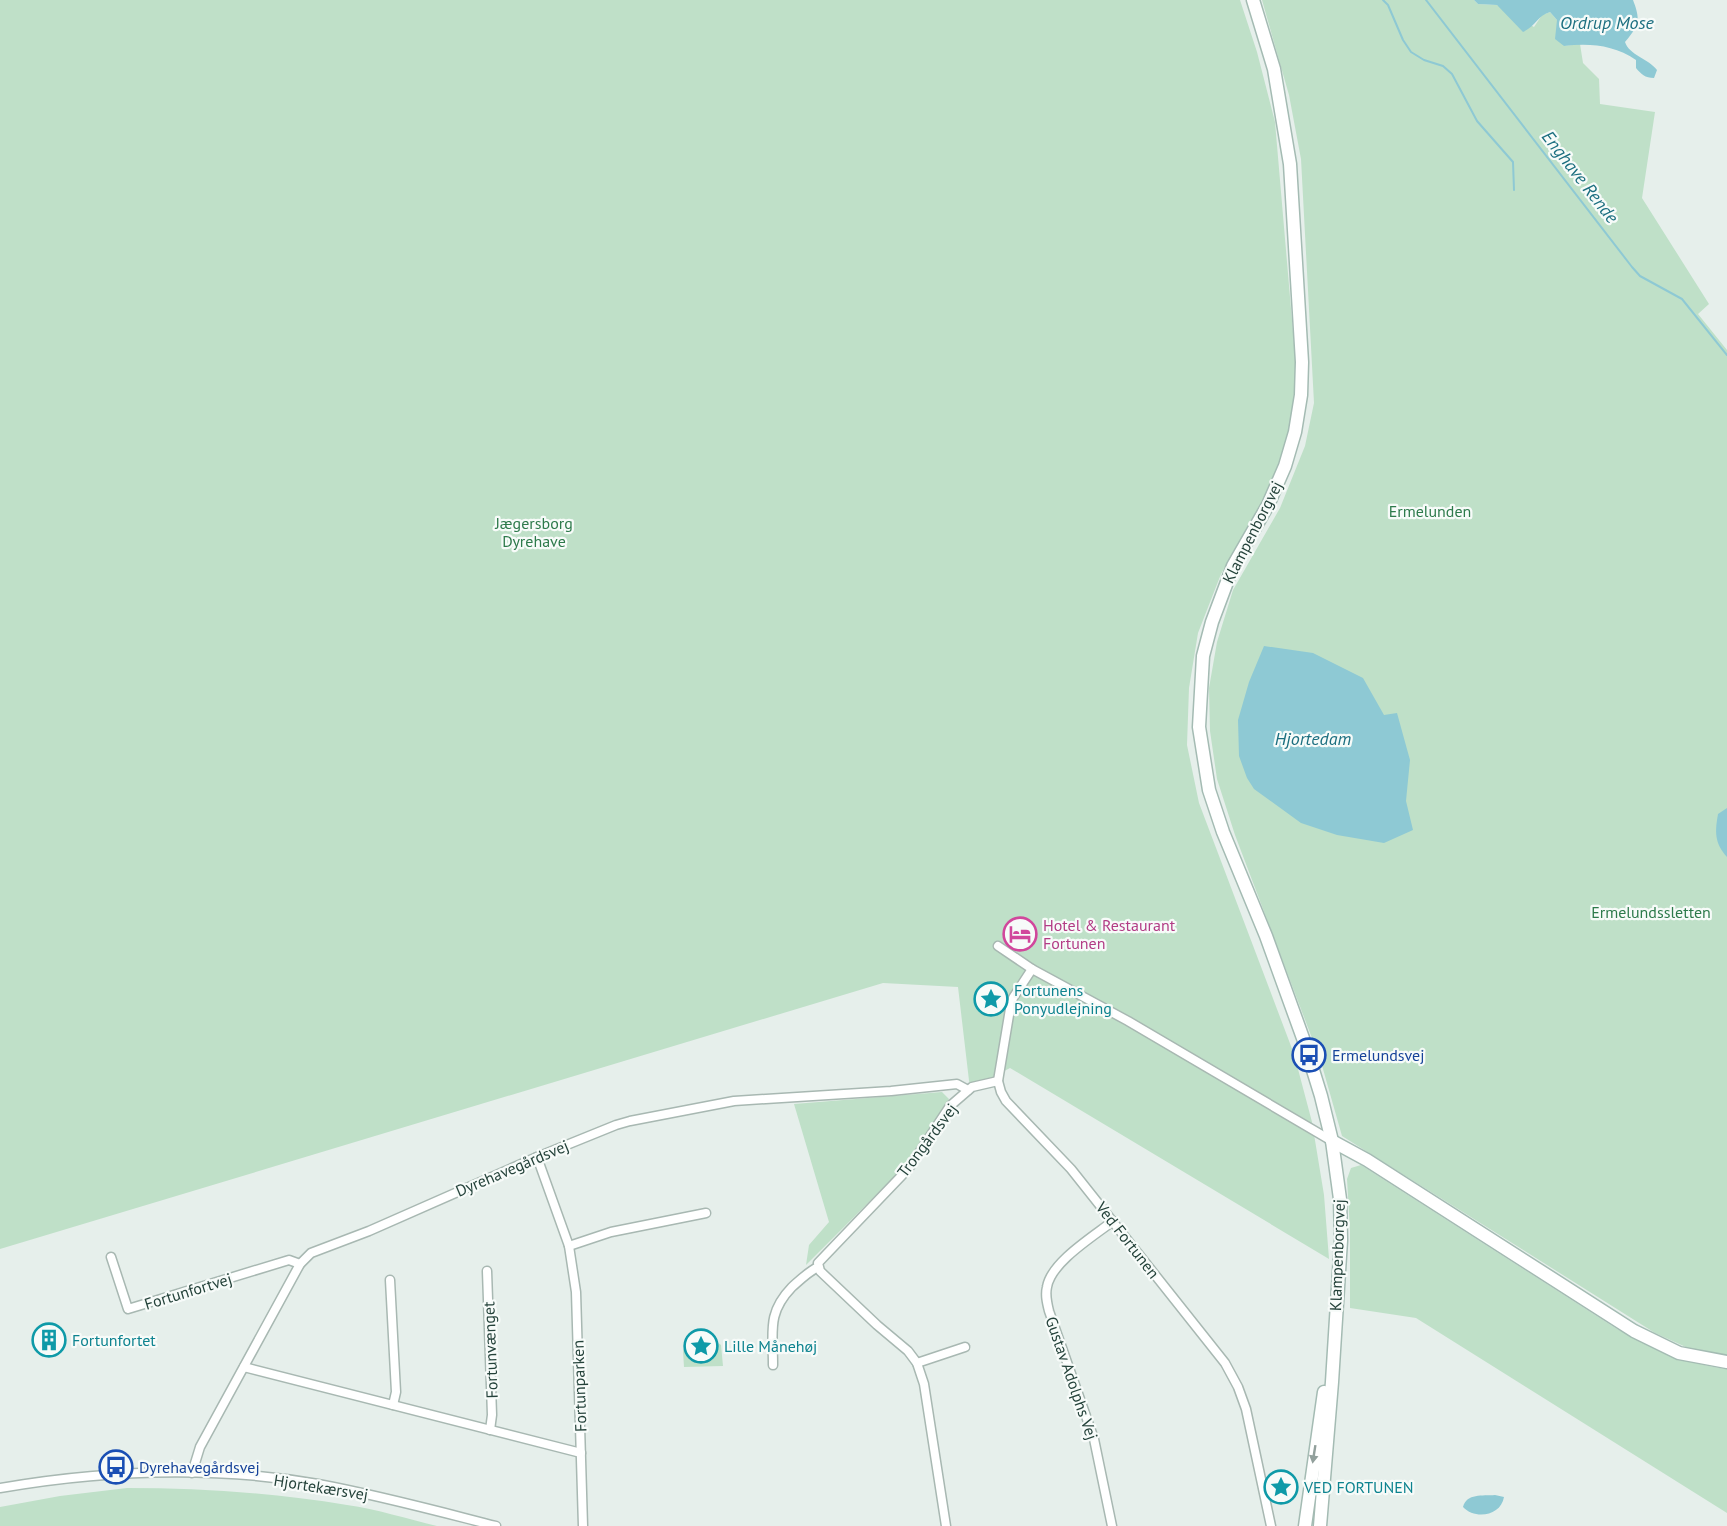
<svg xmlns="http://www.w3.org/2000/svg" width="1727" height="1526" viewBox="0 0 1727 1526" font-family="'PT Sans',sans-serif">
	<style>
		.green { fill: #bfe0c8 }
		.water { fill: #8ec9d4 }
		.lines { fill: none; stroke-linecap: round; stroke-linejoin: round }
		.stream { stroke: #8ec9d4; stroke-width: 2 }
		.street-casing { stroke: #a8b8b2; stroke-width: 11 }
		.secondary-casing { stroke: #a4bbb3; stroke-width: 15 }
		.street { stroke: #fff; stroke-width: 8 }
		.secondary { stroke: #fff; stroke-width: 12 }
		.oneway { fill: #92a09c }
		.labels { text-anchor: middle; stroke-width: 4.5; stroke-linejoin: round; paint-order: stroke }
		.park-label { font-size: 16px; fill: #2d7a4b; stroke: #f7fbf9 }
		.street-label { font-size: 16px; fill: #24423a; stroke: #f7fbf9 }
		.hotel-label { font-size: 16px; fill: #b23c85; stroke: #f7fbf9; text-anchor: start }
		.culture-label { font-size: 16px; fill: #0d838f; stroke: #f7fbf9; text-anchor: start }
		.transit-label { font-size: 16px; fill: #164399; stroke: #f7fbf9; text-anchor: start }
		.water-label { font-size: 18px; font-style: italic; fill: #1c6f80; stroke: #f7fbf9 }
	</style>
	<rect width="100%" height="100%" fill="#e6efeb"/>
	<!-- green -->
	<g class="green">
		<polygon points="0,0 1240,0 1257,52 1275,122 1296,367 1291,431 1270,487 1221,574 1198,633 1189,688 1187,745 1199,803 1294,1054 1312,1122 1324,1195 1329,1259 1010,1068 970,1089 958,987 883,983 0,1249"/>
		<polygon points="1262,0 1474,0 1478,4 1497,5 1534,27 1542,15 1550,12 1557,20 1564,46 1580,44 1583,63 1599,79 1600,104 1655,112 1642,198 1709,304 1698,314 1727,350 1727,1355 1688,1348 1655,1333 1342,1136 1321,1062 1235,835 1217,779 1210,731 1209,688 1217,642 1233,590 1280,508 1305,446 1314,403 1301,159 1289,95"/>
		<polygon points="942,1092 949,1099 915,1156 806,1265 809,1245 829,1222 794,1104"/>
		<path d="M1361 1165 1617 1329C1652 1347 1688 1365 1727 1369V1513L1416 1318 1350 1308V1231L1347 1179 1351 1168Z"/>
		<polygon points="707,1335 721,1345 723,1366 684,1367 683,1351 690,1339"/>
		<path d="M127 1488C201 1488 274 1493 347 1505 377 1509 407 1519 437 1526H0V1507L60 1496Z"/>
	</g>
	<!-- water -->
	<g class="water">
		<path d="M1474 0H1633C1641 21 1639 25 1625 42 1629 55 1649 59 1657 70L1654 78C1645 78 1641 74 1636 68V60C1614 45 1590 43 1564 46L1555 39 1557 20 1550 12C1537 16 1536 26 1523 32L1497 5 1478 4Z"/>
		<polygon points="1264,646 1313,653 1363,678 1384,715 1397,713 1410,760 1406,801 1413,830 1384,843 1337,835 1301,823 1254,789 1247,778 1239,756 1238,720 1249,682"/>
		<path d="M1727 808V857C1714 843 1715 831 1718 814Z"/>
		<path d="M1495 1495 1504 1497C1501 1516 1475 1520 1463 1507 1467 1493 1482 1496 1495 1495Z"/>
	</g>
	<g class="lines">
		<!-- stream -->
		<g class="stream">
			<polyline points="1383,0 1388,5 1403,40 1411,52 1424,60 1443,66 1452,74 1477,121 1513,162 1514,190"/>
			<polyline points="1426,0 1632,267 1640,276 1682,299 1727,355"/>
		</g>
		<!-- street casing -->
		<g class="street-casing">
			<g id="street">
				<polyline points="998,946 1032,969 1128,1021 1332,1141"/>
				<polyline points="1032,969 1013,998 1010,1009 998,1081 1001,1092 1006,1101 1071,1169 1225,1363 1238,1387 1246,1409 1271,1526"/>
				<polyline points="537,1157 569,1246 576,1292 583,1526"/>
				<polyline points="569,1246 611,1232 706,1213"/>
				<polyline points="111,1257 128,1309 289,1260 300,1264"/>
				<polyline points="487,1271 492,1415 490,1430"/>
				<polyline points="390,1280 396,1392 393,1405"/>
				<polyline points="917,1363 965,1347"/>
				<path d="M773 1365C773 1331 767 1313 792 1287 801 1279 808 1272 818 1267"/>
				<polyline points="244,1367 581,1453"/>
				<polyline points="192,1473 200,1447 300,1264 311,1253 369,1231 537,1157 616,1125 630,1121 734,1101 891,1091 957,1084 968,1090"/>
				<path d="M0 1488C104 1470 214 1466 318 1484 378 1495 437 1511 496 1526"/>
				<polyline points="946,1526 924,1384 917,1363 908,1351 877,1325 820,1271 818,1263 909,1168 950,1106 972,1087 998,1081"/>
				<path d="M1112 1526 1094 1439 1049 1311C1047 1303 1045 1295 1047 1287 1051 1262 1094 1236 1113 1221"/>
			</g>
		</g>
		<!-- secondary casing -->
		<g class="secondary-casing">
			<g id="secondary">
				<polyline points="1253,0 1274,69 1290,164 1302,362 1301,395 1295,432 1285,466 1268,505 1233,566 1212,622 1203,656 1199,727 1209,790 1223,832 1266,936 1304,1041 1321,1096 1332,1141 1340,1199 1341,1240 1332,1382 1320,1526"/>
				<polyline points="1332,1141 1367,1160 1634,1331 1679,1353 1727,1362"/>
				<polyline points="1305,1526 1324,1392"/>
			</g>
		</g>
		<!-- street -->
		<use href="#street" class="street"/>
		<!-- secondary -->
		<use href="#secondary" class="secondary"/>
	</g>
	<!-- one-way arrows -->
	<defs><path id="oneway-solid" d="M-6-.8H1V-3.2L6.5 0L1 3.2V.8H-6Z" transform="scale(1.5)"/></defs>
	<use class="oneway" href="#oneway-solid" transform="translate(1314 1454) rotate(99)"/>
	<!-- icons -->
	<defs>
		<g id="hotel-ring" transform="scale(1.725)"><circle r="9.5" fill="#f7fbf9" stroke="#d1479c" stroke-width="1.5"/><path d="M-6-4.5h1.5V1H6V5H4.5V3h-9V5H-6ZM-4 0a1.8 1.8 0 1 1 3.6 0ZM.5 0V-2.5h3Q6-2.5 6 0Z" fill="#d1479c"/></g>
		<g id="sight-ring" transform="scale(1.725)"><circle r="9.5" fill="#f7fbf9" stroke="#0f9aa8" stroke-width="1.5"/><path d="M0-6L1.8-2.2L6-1.7L2.9 1.2L3.7 5.4L0 3.3L-3.7 5.4L-2.9 1.2L-6-1.7L-1.8-2.2Z" fill="#0f9aa8"/></g>
		<g id="bus-ring" transform="scale(1.725)"><circle r="9.5" fill="#f7fbf9" stroke="#1a4fb4" stroke-width="1.5"/><path d="M-5-6H5V4H4V6H2V4H-2V6H-4V4H-5ZM-3.5-4V0h7V-4ZM-3.5 1.2v1.5H-2V1.2ZM2 1.2v1.5H3.5V1.2Z" fill="#1a4fb4"/></g>
		<g id="building-ring" transform="scale(1.725)"><circle r="9.5" fill="#f7fbf9" stroke="#0f9aa8" stroke-width="1.5"/><path d="M-4-6H4V6H1V3H-1V6H-4ZM-2.5-4.3h1.7v1.8h-1.7ZM.8-4.3h1.7v1.8H.8ZM-2.5-1h1.7V.8h-1.7ZM.8-1h1.7V.8H.8Z" fill="#0f9aa8"/></g>
	</defs>
	<g fill-rule="evenodd">
		<use href="#hotel-ring" x="1020" y="934"/>
		<use href="#sight-ring" x="991" y="999"/>
		<use href="#bus-ring" x="1309" y="1055"/>
		<use href="#building-ring" x="49" y="1340"/>
		<use href="#sight-ring" x="701" y="1346"/>
		<use href="#bus-ring" x="116" y="1467"/>
		<use href="#sight-ring" x="1281" y="1487"/>
	</g>
	<g class="labels">
		<!-- park labels -->
		<g class="park-label">
			<text x="1430" y="517">Ermelunden</text>
			<text x="534" y="529">Jægersborg<tspan x="534" dy="18">Dyrehave</tspan></text>
			<text x="1651" y="918">Ermelundssletten</text>
		</g>
		<!-- street labels -->
		<g class="street-label">
			<text transform="translate(1252 532) rotate(-63)" y="6">Klampenborgvej</text>
			<text transform="translate(927 1140) rotate(-53)" y="6">Trongårdsvej</text>
			<text transform="translate(512 1168) rotate(-23)" y="6">Dyrehavegårdsvej</text>
			<text transform="translate(1128 1240) rotate(52)" y="6">Ved Fortunen</text>
			<text transform="translate(1337 1255) rotate(-88)" y="6">Klampenborgvej</text>
			<text transform="translate(188 1291) rotate(-17)" y="6">Fortunfortvej</text>
			<text transform="translate(490 1350) rotate(-92)" y="6">Fortunvænget</text>
			<text transform="translate(1072 1378) rotate(71)" y="6">Gustav Adolphs Vej</text>
			<text transform="translate(579 1386) rotate(-92)" y="6">Fortunparken</text>
			<text transform="translate(321 1487) rotate(9)" y="6">Hjortekærsvej</text>
		</g>
		<!-- hotel labels -->
		<g class="hotel-label">
			<text x="1043" y="931">Hotel &amp; Restaurant<tspan x="1043" dy="18">Fortunen</tspan></text>
		</g>
		<!-- culture labels -->
		<g class="culture-label">
			<text x="1014" y="996">Fortunens<tspan x="1014" dy="18">Ponyudlejning</tspan></text>
			<text x="72" y="1346">Fortunfortet</text>
			<text x="724" y="1352">Lille Månehøj</text>
			<text x="1304" y="1493">VED FORTUNEN</text>
		</g>
		<!-- transit labels -->
		<g class="transit-label">
			<text x="1332" y="1061">Ermelundsvej</text>
			<text x="139" y="1473">Dyrehavegårdsvej</text>
		</g>
		<!-- water labels -->
		<g class="water-label">
			<text x="1607" y="29">Ordrup Mose</text>
			<text transform="translate(1580 177) rotate(52)" y="6">Enghave Rende</text>
			<text x="1313" y="745">Hjortedam</text>
		</g>
	</g>
</svg>
